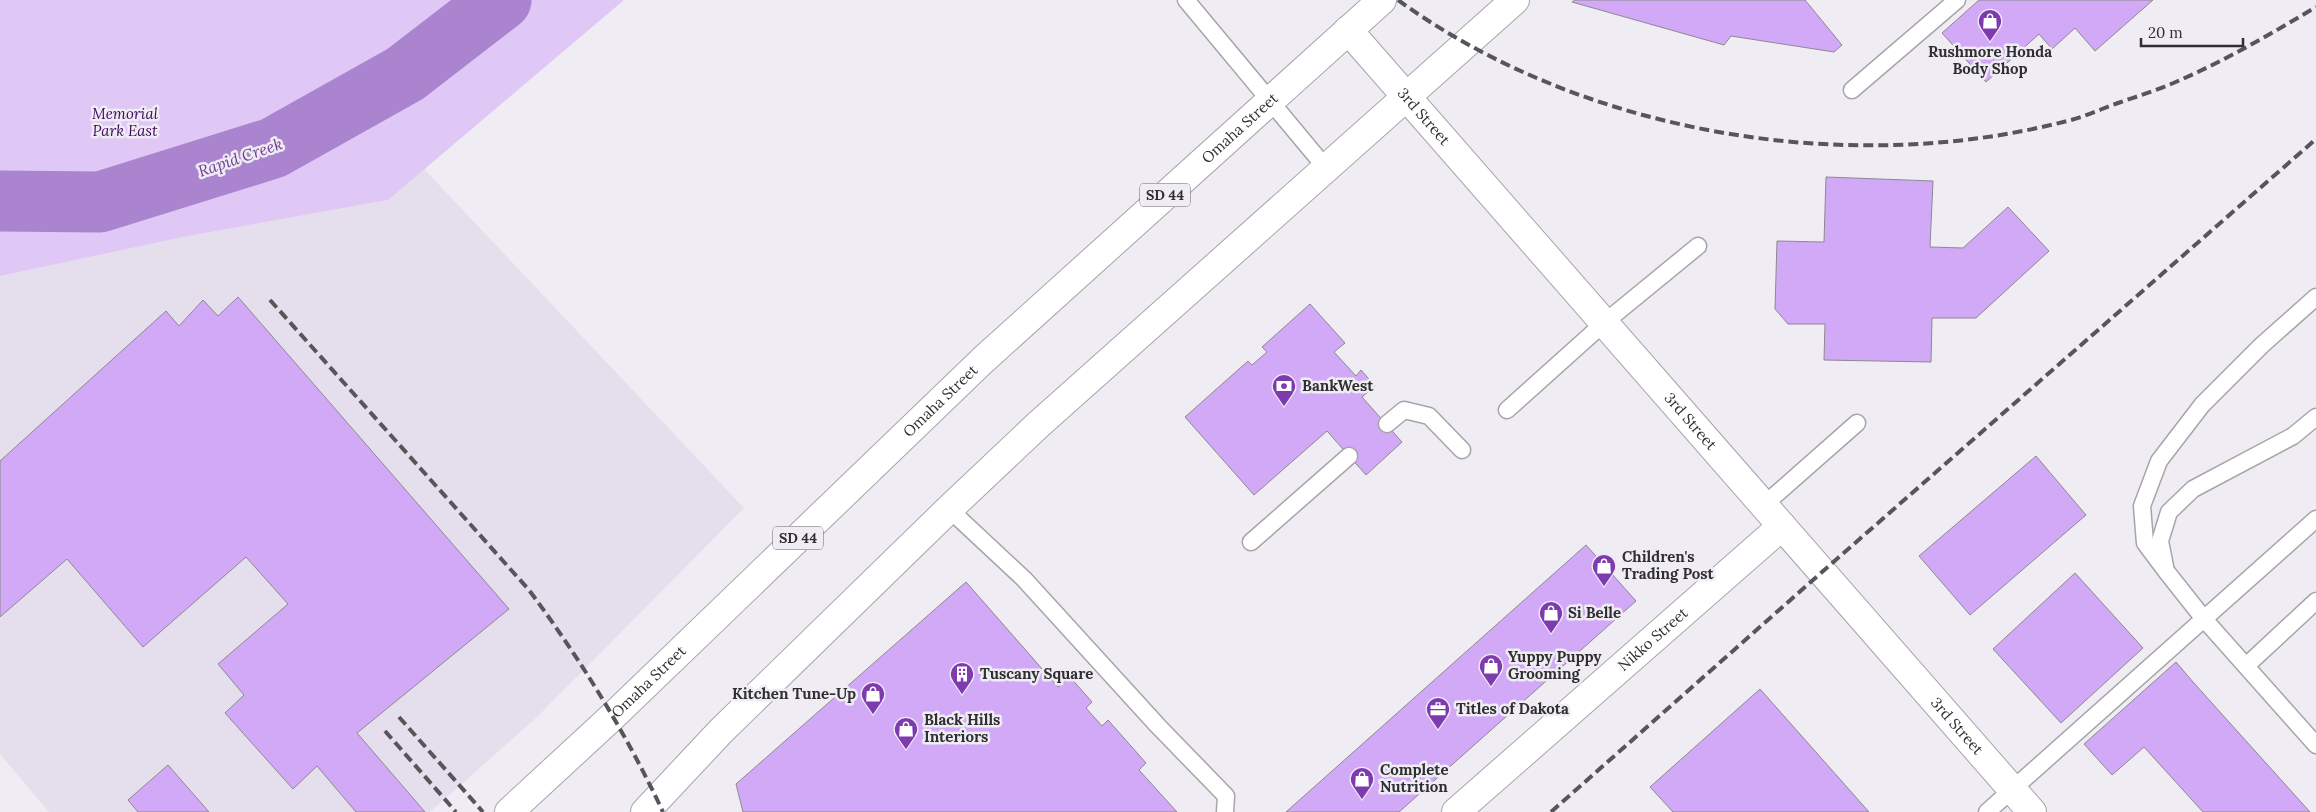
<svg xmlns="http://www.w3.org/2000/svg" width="2316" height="812" viewBox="0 0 2316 812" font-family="Lora,serif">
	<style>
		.built { fill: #e5deec }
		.green { fill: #dfc7f6 }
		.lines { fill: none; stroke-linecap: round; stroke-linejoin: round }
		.river { stroke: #ab84cf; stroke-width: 61 }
		.building { fill: #d1a9f7; stroke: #8c898f }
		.service-casing { stroke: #a7a4aa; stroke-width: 19 }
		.minor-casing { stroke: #a7a4aa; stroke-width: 30 }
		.tertiary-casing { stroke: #a7a4aa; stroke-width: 30 }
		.primary-casing { stroke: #a7a4aa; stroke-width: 30 }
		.service { stroke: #fff; stroke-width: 16 }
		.minor { stroke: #fff; stroke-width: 28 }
		.tertiary { stroke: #fff; stroke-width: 28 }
		.primary { stroke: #fff; stroke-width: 28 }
		.rail { stroke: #565559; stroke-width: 4; stroke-dasharray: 10 5; stroke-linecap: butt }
		.labels { text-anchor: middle; stroke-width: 5; stroke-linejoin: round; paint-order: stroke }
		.shield { fill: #efecf3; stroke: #69676b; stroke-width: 1 }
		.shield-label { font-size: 14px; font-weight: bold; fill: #2f2e31 }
		.poi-label { font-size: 15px; font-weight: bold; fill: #2f2e31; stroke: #efecf3; text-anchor: start }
		.park-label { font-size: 15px; font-style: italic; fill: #400462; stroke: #efecf3 }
		.street-label { font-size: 15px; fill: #2f2e31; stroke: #efecf3 }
		.water-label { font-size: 16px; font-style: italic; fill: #6e3c95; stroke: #efecf3 }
	</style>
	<rect width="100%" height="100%" fill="#efecf3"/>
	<!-- built -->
	<polygon class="built" points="424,169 744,508 536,718 430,812 49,812 0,754 0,276 188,236 388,200"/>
	<!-- green -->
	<polygon class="green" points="0,0 624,0 388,200 188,236 0,276"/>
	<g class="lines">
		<!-- river -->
		<polyline class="river" points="0,201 100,202 273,148 405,74 501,0"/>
	</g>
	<!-- building -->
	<g class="building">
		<polygon points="1575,0 1805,0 1842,45 1834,52 1731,36 1724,45 1572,2"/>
		<polygon points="1979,0 2153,0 2095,51 2075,28 2052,49 2039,34 1986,82 1942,33"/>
		<polygon points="1826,177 1933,181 1930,247 1963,248 2008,207 2049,251 1976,318 1932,318 1931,362 1824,360 1825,324 1788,324 1775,309 1777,241 1824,242"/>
		<polygon points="238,297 509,609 357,733 425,812 356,812 317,766 293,789 225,713 244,695 218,664 288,604 246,557 143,647 67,559 0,617 0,461 166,311 179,326 203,300 218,316"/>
		<polygon points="1310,304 1345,343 1334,352 1356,376 1361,370 1375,386 1362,397 1402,442 1366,475 1327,431 1254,495 1185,417 1248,361 1252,365 1267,352 1262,347"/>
		<polygon points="2036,456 2086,515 1970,615 1919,556"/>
		<polygon points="1586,545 1636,601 1399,812 1286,812"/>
		<polygon points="2075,573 2143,648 2061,723 1993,649"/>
		<polygon points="966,582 1058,687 1070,677 1092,702 1086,708 1102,726 1108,720 1146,763 1139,770 1177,812 743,812 736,784"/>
		<polygon points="2176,662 2193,682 2310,812 2203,812 2144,747 2112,775 2084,744"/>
		<polygon points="1760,689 1869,812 1673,812 1650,787"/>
		<polygon points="168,765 209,812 138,812 128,800"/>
	</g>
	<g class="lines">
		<!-- service casing -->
		<g class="service-casing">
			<g id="service">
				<polyline points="1186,0 1326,168"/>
				<polyline points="1852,90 1957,0"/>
				<polyline points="2316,297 2262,345 2202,405 2159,461 2142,506 2145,543 2166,571 2204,619 2316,745"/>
				<polyline points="1507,410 1604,323 1698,246"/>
				<polyline points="1387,424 1404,410 1429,416 1462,450"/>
				<polyline points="1764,505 1857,423"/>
				<polyline points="949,509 1024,579 1158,726 1226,796 1225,812"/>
				<polyline points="1251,542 1349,456"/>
				<polyline points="2165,566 2160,541 2169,512 2193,489 2293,436 2316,417"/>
				<polyline points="2246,666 2316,601"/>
				<polyline points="1987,812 2316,519"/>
			</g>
		</g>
		<!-- minor casing -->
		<g class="minor-casing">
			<g id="minor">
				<path id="s1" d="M1456 812 1782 526"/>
			</g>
		</g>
		<!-- tertiary casing -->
		<g class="tertiary-casing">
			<g id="tertiary">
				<path id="s2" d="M1348 30 2032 812"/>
			</g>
		</g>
		<!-- primary casing -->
		<g class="primary-casing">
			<g id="primary">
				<path id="s3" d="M509 812 613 716 983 360 1382 0"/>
				<polyline points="645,812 721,731 949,509 1039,424 1515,0"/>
			</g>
		</g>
		<!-- service -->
		<use href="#service" class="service"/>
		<!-- minor -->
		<use href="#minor" class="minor"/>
		<!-- tertiary -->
		<use href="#tertiary" class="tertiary"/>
		<!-- primary -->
		<use href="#primary" class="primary"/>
		<!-- rail -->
		<g class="rail">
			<path d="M1398 0C1583 134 1847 178 2067 121 2084 117 2101 109 2118 103 2138 96 2158 90 2178 81 2226 60 2271 34 2316 7"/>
			<path d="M270 300 529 590C581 660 626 733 663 812"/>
			<polyline points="399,717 483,812"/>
			<polyline points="385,731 456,812"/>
			<polyline points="1551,812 1822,572 2316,139"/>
		</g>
	</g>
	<!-- icons -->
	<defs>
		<g id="shop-pin" transform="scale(1.25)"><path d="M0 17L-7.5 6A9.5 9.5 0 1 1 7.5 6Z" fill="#7e3baf" stroke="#efecf3"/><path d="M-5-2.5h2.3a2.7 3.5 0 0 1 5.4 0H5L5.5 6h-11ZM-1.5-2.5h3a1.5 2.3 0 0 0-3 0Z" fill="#fff"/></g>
		<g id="bank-pin" transform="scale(1.25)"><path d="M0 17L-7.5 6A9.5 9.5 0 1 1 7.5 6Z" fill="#7e3baf" stroke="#efecf3"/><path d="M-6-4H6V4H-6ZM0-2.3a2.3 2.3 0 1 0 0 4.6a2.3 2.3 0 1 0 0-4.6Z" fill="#fff"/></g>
		<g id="building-pin" transform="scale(1.25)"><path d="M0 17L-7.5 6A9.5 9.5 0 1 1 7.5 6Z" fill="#7e3baf" stroke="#efecf3"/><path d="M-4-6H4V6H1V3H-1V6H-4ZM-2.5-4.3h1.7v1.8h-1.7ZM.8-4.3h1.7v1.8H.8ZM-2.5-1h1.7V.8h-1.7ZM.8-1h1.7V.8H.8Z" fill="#fff"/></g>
		<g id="office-pin" transform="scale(1.25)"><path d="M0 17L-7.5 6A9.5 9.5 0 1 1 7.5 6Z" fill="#7e3baf" stroke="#efecf3"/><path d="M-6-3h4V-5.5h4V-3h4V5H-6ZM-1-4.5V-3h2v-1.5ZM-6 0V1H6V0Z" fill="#fff"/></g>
	</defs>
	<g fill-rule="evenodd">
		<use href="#shop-pin" x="1990" y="21"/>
		<use href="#bank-pin" x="1284" y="386"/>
		<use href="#shop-pin" x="1604" y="566"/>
		<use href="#shop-pin" x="1551" y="613"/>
		<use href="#shop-pin" x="1491" y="666"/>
		<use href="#building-pin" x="962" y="674"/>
		<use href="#shop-pin" x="873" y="694"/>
		<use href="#office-pin" x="1438" y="709"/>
		<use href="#shop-pin" x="906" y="729"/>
		<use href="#shop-pin" x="1362" y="779"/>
	</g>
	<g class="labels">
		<!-- shield labels -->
		<g class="shield">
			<rect x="1140" y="183.5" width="50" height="23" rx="4"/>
			<rect x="773" y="526.5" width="50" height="23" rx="4"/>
		</g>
		<g class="shield-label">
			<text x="1165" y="200">SD 44</text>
			<text x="798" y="543">SD 44</text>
		</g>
		<!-- poi labels -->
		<g class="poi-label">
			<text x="1990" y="57" text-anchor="middle">Rushmore Honda<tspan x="1990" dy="17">Body Shop</tspan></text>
			<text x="1302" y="391">BankWest</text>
			<text x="1622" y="562">Children's<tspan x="1622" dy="17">Trading Post</tspan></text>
			<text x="1568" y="618">Si Belle</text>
			<text x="1508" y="662">Yuppy Puppy<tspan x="1508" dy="17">Grooming</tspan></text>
			<text x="980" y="679">Tuscany Square</text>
			<text x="856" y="699" text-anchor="end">Kitchen Tune-Up</text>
			<text x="1456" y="714">Titles of Dakota</text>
			<text x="924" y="725">Black Hills<tspan x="924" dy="17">Interiors</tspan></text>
			<text x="1380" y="775">Complete<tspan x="1380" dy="17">Nutrition</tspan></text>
		</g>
		<!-- park labels -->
		<g class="park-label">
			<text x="125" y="119">Memorial<tspan x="125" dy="17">Park East</tspan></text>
		</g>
		<!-- street labels -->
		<g class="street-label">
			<text dy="5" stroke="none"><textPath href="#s2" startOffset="115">3rd Street</textPath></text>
			<text dy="5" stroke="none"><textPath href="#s3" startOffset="1001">Omaha Street</textPath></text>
			<text dy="5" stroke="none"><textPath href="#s3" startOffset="596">Omaha Street</textPath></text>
			<text dy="5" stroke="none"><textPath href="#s2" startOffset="520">3rd Street</textPath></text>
			<text dy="5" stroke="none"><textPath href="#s1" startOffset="262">Nikko Street</textPath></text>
			<text dy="5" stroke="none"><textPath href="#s3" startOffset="191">Omaha Street</textPath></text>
			<text dy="5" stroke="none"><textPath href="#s2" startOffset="925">3rd Street</textPath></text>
		</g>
		<!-- water labels -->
		<g class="water-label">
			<text transform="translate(240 157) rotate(-19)" y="6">Rapid Creek</text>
		</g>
	</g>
	<!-- scale -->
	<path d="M2141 38v8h102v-8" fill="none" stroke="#2f2e31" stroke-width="2.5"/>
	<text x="2148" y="38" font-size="15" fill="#2f2e31" stroke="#efecf3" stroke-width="4" paint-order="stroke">20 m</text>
</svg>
